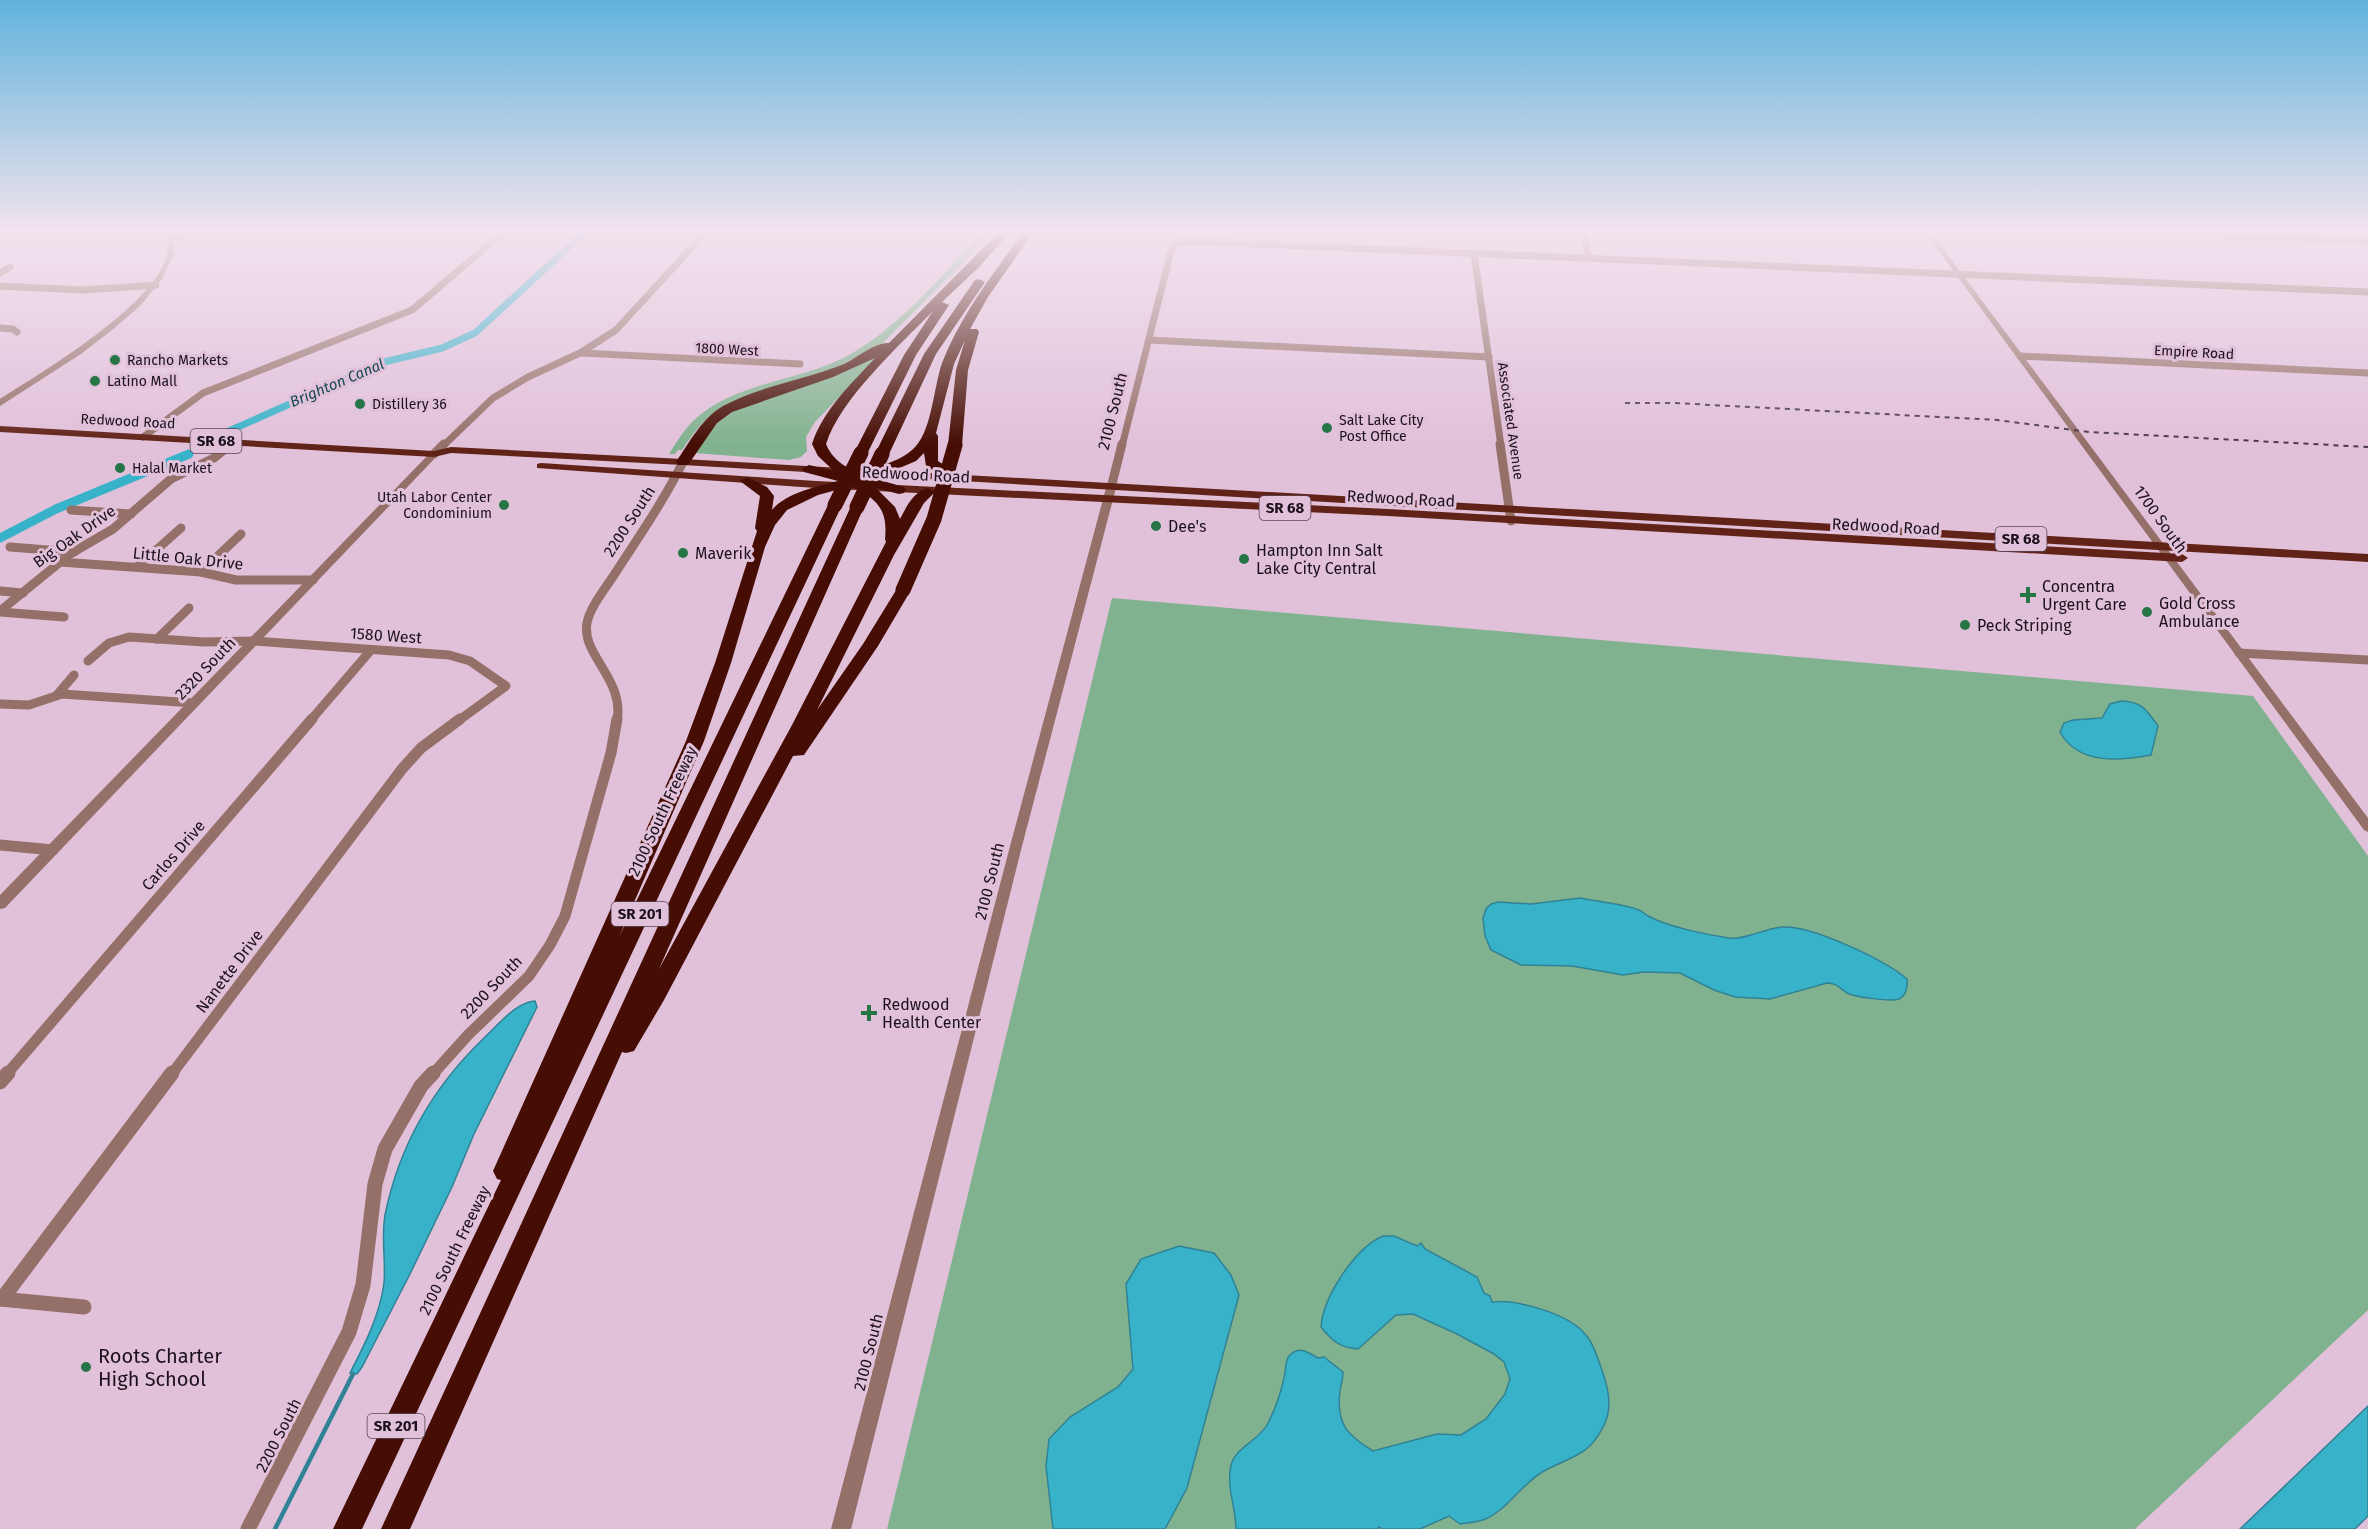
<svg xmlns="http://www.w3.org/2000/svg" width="2368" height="1529" viewBox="0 0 2368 1529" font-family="'Fira Sans',sans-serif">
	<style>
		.green { fill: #81b28f }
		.water { fill: #38b2c9; stroke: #308294; stroke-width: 1.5 }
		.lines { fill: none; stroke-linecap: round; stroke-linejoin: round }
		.stream { stroke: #308294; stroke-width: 4.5 }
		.canal-far1 { stroke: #38b2c9; stroke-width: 7 }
		.canal { stroke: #38b2c9; stroke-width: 9 }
		.minor-far3 { stroke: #957068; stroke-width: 7 }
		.minor-far2 { stroke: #957068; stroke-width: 9 }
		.minor-far1 { stroke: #957068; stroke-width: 11 }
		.minor { stroke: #957068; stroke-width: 15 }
		.tertiary { fill: #957068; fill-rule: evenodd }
		.primary { fill: #612317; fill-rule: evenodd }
		.motorway { fill: #450d03; fill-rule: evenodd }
		.rail { stroke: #483845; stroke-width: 2; stroke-dasharray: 5 5; stroke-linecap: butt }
		.motorway-bridge { stroke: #450d03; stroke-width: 15 }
		.poi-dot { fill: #267546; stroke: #e1c0da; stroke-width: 2 }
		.labels { text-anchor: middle; stroke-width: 6; stroke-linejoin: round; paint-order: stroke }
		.far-street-label { font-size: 14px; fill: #1c111a; stroke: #e1c0da }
		.far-poi-label { font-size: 14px; fill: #1c111a; stroke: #e1c0da; text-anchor: start }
		.far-water-label { font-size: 15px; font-style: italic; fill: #154953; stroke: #e1c0da }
		.shield { fill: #e1c0da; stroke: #574654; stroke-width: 1.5 }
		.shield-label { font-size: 15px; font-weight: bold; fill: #1c111a }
		.street-label { font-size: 16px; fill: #1c111a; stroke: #e1c0da }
		.poi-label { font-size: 16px; fill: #1c111a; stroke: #e1c0da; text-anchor: start }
		.near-poi-label { font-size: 20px; fill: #1c111a; stroke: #e1c0da; text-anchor: start }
	</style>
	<rect width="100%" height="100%" fill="#e1c0da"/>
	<!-- green -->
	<g class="green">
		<path d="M983 231H995L880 346 835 368 731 403C708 414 697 428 682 450H678L675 454H669C676 443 684 430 693 421 734 381 801 382 849 355 902 325 942 275 983 231Z"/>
		<polygon points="879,356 815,422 806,437 807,451 801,457 789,460 694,453 711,427 725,414"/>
		<polygon points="1112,598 2253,696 2368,856 2368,1310 2135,1529 887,1529"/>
	</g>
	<!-- water -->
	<g class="water">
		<path d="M2121 701C2141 701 2147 710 2158 726L2151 755C2120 761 2078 765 2060 732L2064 723 2073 720 2102 718 2110 704Z"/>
		<path d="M1580 898C1599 902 1621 903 1639 910 1643 912 1646 915 1650 917 1669 927 1708 935 1729 938 1746 940 1765 928 1783 927 1811 925 1885 960 1907 979 1908 986 1906 996 1899 999 1891 1002 1854 997 1847 993 1839 988 1837 983 1827 983L1770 999 1735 997 1714 990 1680 973 1644 972 1623 975 1572 966 1521 965 1491 950 1485 936 1483 918 1486 909 1491 904 1498 902 1531 904Z"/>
		<path d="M535 1001 537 1007 474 1134 452 1187 410 1274 362 1367 357 1374 350 1373C364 1346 380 1315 384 1283 386 1261 381 1238 385 1215 399 1146 434 1086 484 1038 498 1025 516 1002 535 1001Z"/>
		<path d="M1383 1236H1394L1417 1246 1421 1243 1425 1249 1477 1277 1484 1293 1490 1296 1492 1302C1517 1299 1569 1314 1585 1334 1595 1345 1599 1363 1604 1376 1609 1393 1612 1409 1604 1425 1589 1457 1571 1456 1544 1471 1522 1483 1507 1511 1483 1520 1476 1522 1468 1523 1460 1524L1449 1516 1420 1529H1382L1379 1527 1377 1529H1236C1236 1507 1226 1488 1231 1465 1236 1447 1258 1441 1267 1425 1275 1410 1282 1389 1285 1373 1286 1366 1285 1360 1290 1355 1300 1345 1309 1353 1318 1358L1324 1357 1343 1372C1343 1380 1341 1384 1340 1391 1336 1424 1347 1435 1373 1451L1437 1434 1461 1435 1486 1419 1505 1394 1510 1379 1504 1362 1494 1354 1457 1334 1413 1314 1396 1315 1358 1349C1341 1348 1332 1341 1321 1327 1323 1297 1355 1248 1383 1236Z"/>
		<polygon points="1179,1246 1214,1253 1231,1275 1239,1295 1187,1488 1165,1529 1053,1529 1046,1466 1049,1439 1070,1417 1118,1387 1133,1369 1126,1284 1141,1259"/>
		<polygon points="2368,1406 2368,1516 2355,1529 2240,1529"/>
	</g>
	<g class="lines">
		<!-- stream -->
		<polyline class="stream" points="275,1529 353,1374"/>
		<!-- canal-far1 -->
		<polyline class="canal-far1" points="229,431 384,362 442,348 475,333 586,231"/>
		<!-- canal -->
		<polyline class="canal" points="0,538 56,509 189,454"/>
		<!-- minor-far3 -->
		<g class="minor-far3">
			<polyline points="1582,231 1589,258"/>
			<polyline points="2107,231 2368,241"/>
			<polyline points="173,237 202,231"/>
			<polyline points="1474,253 1501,446"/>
			<polyline points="0,273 10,267"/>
			<polyline points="0,286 83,290 156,285"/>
			<polyline points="0,328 13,329 17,332"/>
			<polyline points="1149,340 1489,357"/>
			<polyline points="582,353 800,364"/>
			<polyline points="2020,356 2368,373"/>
			<polyline points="143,437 203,393 412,310 505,231"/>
			<polyline points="229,446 233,442"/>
			<polyline points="443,446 493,398 528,377 580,353 616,330 707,231"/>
			<polyline points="1122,446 1171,251 1176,244 1187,241 2368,292"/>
		</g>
		<!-- minor-far2 -->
		<g class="minor-far2">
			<polyline points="1500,444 1511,521"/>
			<polyline points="434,454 444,444"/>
			<polyline points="1111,488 1122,444"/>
			<polyline points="71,510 131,514"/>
			<polyline points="10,547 74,552"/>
			<polyline points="60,562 201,572 236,580 313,580"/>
			<polyline points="137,567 181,528"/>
			<polyline points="201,572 241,534"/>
			<polyline points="0,591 23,593"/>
			<polyline points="0,611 70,554 113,529 171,479 214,458 231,444"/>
			<polyline points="0,612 64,617"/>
			<polyline points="157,639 189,608"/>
			<polyline points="2239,653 2368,660"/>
			<polyline points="88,661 109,643 129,637 204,642 254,641 449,655 470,661 506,686 458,721"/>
			<polyline points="57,695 74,675"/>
			<polyline points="0,704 29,705 62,694 194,703"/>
			<polyline points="310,721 371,650"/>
			<path d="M617 721C625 679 581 655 587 623 590 607 605 589 614 575 638 538 663 502 683 462"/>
		</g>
		<!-- minor-far1 -->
		<g class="minor-far1">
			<polyline points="0,845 53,850"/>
			<polyline points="6,1075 312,719"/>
			<polyline points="171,1075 402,769 421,748 460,719"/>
			<polyline points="432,1075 468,1035 529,976 550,945 565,916 611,753 617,719"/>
		</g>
		<!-- minor -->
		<g class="minor">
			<polyline points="0,1082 8,1073"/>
			<polyline points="0,1299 84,1307"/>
			<polyline points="2,1299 172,1073"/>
			<polyline points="248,1529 349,1332 363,1285 375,1184 385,1149 421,1086 433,1073"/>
		</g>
		<!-- tertiary -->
		<g class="tertiary">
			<path d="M166 231H174V254L162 279 140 306 112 330 81 354 0 406V399C42 372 157 304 167 254 169 247 167 238 166 231Z"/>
			<polygon points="1924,231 1930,231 2368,818 2368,832 2364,830"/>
			<polygon points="434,451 439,454 437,456 5,908 0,909 0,895 431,452"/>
			<polygon points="1111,485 1116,488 1021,850 851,1529 831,1529 1009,850 1106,488"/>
		</g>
		<!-- primary -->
		<g class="primary">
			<polygon points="0,426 434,451 451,447 683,459 2368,554 2368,562 683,465 451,453 434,457 0,432"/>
			<polygon points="541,463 816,481 1388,509 2182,554 2188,558 2182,562 1388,516 816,488 537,468 537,464"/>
		</g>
		<!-- motorway -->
		<g class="motorway">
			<path d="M1000 231H1011L979 267 942 302 949 305 916 355 866 456 861 457 854 453 904 355 933 311C900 345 840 399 826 444 834 464 856 475 877 474L875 471 877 468C891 462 907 457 916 446 932 428 934 386 942 363 961 314 994 273 1024 231H1034L988 297 970 329H977L979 332 968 370 962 445 955 449 948 445 956 370 965 340 954 364 936 433 938 436V461L963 478 961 481H951L926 466 924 453 916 461 890 472H913L915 475 913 478 883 481 904 487 906 490 904 493 899 494 876 488 895 507 900 519C907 506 913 492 928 488L935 492 924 503 894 555 817 710 863 644 898 587H908L911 590 878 646 804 755 793 756 664 1000 634 1051 626 1053 622 1052 410 1529H381L852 504H862L864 507 659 969 792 725 886 542 885 539C888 509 877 499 851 486L818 495 787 510 775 525 765 547 731 663 704 741 619 937 828 505 835 501 842 505 362 1529H333L501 1180 497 1179 493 1171 686 741 715 663 757 531 755 528 760 496 740 481 747 477 767 487 774 496 772 510C787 492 817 487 838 481L804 472 802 469 809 465 834 471 818 456 812 444C823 410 851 384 875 358L833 377 732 412 717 423 688 465H678L676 462C689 443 702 418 723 406 760 386 805 380 844 364 857 358 875 342 889 343Z"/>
			<polygon points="979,279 985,282 936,354 889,454 882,458 877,457 875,454 924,354 975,280"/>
		</g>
		<!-- rail -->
		<polyline class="rail" points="1625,403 1674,403 1997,420 2089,432 2368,447"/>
		<!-- motorway-bridge -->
		<g class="motorway-bridge">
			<polyline points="835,505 861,453"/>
			<polyline points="857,507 882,454"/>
			<polyline points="903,590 934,519 955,445"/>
		</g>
	</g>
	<!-- sky -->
	<linearGradient id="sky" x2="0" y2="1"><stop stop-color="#61b3dc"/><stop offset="0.52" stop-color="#f2e3ee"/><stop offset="1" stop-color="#f2e3ee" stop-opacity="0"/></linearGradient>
	<rect width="2368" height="445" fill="url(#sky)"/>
	<!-- markers -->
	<g class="poi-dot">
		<circle cx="115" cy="360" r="6"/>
		<circle cx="95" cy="381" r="6"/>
		<circle cx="360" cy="404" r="6"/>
		<circle cx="1327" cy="428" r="6"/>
		<circle cx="120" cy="468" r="6"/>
		<circle cx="504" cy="505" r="6"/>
		<circle cx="1156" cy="526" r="6"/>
		<circle cx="683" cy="553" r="6"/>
		<circle cx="1244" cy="559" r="6"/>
		<path d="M2025 586h6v6h6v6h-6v6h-6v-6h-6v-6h6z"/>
		<circle cx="2147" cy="612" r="6"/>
		<circle cx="1965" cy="625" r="6"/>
		<path d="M866 1004h6v6h6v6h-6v6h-6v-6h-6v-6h6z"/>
		<circle cx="86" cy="1367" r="6"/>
	</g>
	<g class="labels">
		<!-- far-street labels -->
		<g class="far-street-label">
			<text transform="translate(727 349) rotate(3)" y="5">1800 West</text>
			<text transform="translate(2194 352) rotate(3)" y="5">Empire Road</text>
			<text transform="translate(128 421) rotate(3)" y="5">Redwood Road</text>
			<text transform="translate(1511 421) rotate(82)" y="5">Associated Avenue</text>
		</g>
		<!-- far-poi labels -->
		<g class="far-poi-label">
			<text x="127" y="365">Rancho Markets</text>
			<text x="107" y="386">Latino Mall</text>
			<text x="372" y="409">Distillery 36</text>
			<text x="1339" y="425">Salt Lake City<tspan x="1339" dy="16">Post Office</tspan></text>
			<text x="132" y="473">Halal Market</text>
			<text x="492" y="502" text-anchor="end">Utah Labor Center<tspan x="492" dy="16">Condominium</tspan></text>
		</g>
		<!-- far-water labels -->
		<g class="far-water-label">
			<text transform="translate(337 383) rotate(-23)" y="5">Brighton Canal</text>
		</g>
		<!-- shield labels -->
		<g class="shield">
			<rect x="190.5" y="429" width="51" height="24" rx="4.5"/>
			<rect x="1259.5" y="496" width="51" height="24" rx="4.5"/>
			<rect x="1995.5" y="527" width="51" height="24" rx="4.5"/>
			<rect x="611.5" y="902" width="57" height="24" rx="4.5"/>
			<rect x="367.5" y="1414" width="57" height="24" rx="4.5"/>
		</g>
		<g class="shield-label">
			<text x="216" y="446">SR 68</text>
			<text x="1285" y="513">SR 68</text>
			<text x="2021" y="544">SR 68</text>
			<text x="640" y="919">SR 201</text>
			<text x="396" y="1431">SR 201</text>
		</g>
		<!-- street labels -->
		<g class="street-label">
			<text transform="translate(1112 411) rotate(-76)" y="6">2100 South</text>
			<text transform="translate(916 474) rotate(3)" y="6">Redwood Road</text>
			<text transform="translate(1401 498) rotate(3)" y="6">Redwood Road</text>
			<text transform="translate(2161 519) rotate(54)" y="6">1700 South</text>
			<text transform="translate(629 521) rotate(-57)" y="6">2200 South</text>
			<text transform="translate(1886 526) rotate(3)" y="6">Redwood Road</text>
			<text transform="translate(74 536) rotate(-35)" y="6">Big Oak Drive</text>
			<text transform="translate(188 558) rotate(6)" y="6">Little Oak Drive</text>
			<text transform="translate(386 635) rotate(4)" y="6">1580 West</text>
			<text transform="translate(205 668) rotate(-46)" y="6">2320 South</text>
			<text transform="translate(662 811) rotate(-65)" y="6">2100 South Freeway</text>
			<text transform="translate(173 855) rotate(-49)" y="6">Carlos Drive</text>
			<text transform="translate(989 881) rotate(-76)" y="6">2100 South</text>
			<text transform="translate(229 971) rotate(-53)" y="6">Nanette Drive</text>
			<text transform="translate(491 987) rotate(-46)" y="6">2200 South</text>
			<text transform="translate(454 1250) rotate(-64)" y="6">2100 South Freeway</text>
			<text transform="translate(868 1352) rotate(-76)" y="6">2100 South</text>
			<text transform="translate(278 1435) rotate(-63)" y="6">2200 South</text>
		</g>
		<!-- poi labels -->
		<g class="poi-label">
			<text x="1168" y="532">Dee's</text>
			<text x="1256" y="556">Hampton Inn Salt<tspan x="1256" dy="18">Lake City Central</tspan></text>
			<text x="695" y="559">Maverik</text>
			<text x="2042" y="592">Concentra<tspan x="2042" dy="18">Urgent Care</tspan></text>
			<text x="2159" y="609">Gold Cross<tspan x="2159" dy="18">Ambulance</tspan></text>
			<text x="1977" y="631">Peck Striping</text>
			<text x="882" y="1010">Redwood<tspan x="882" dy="18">Health Center</tspan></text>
		</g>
		<!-- near-poi labels -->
		<g class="near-poi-label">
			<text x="98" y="1363">Roots Charter<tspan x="98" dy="23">High School</tspan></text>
		</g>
	</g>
</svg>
